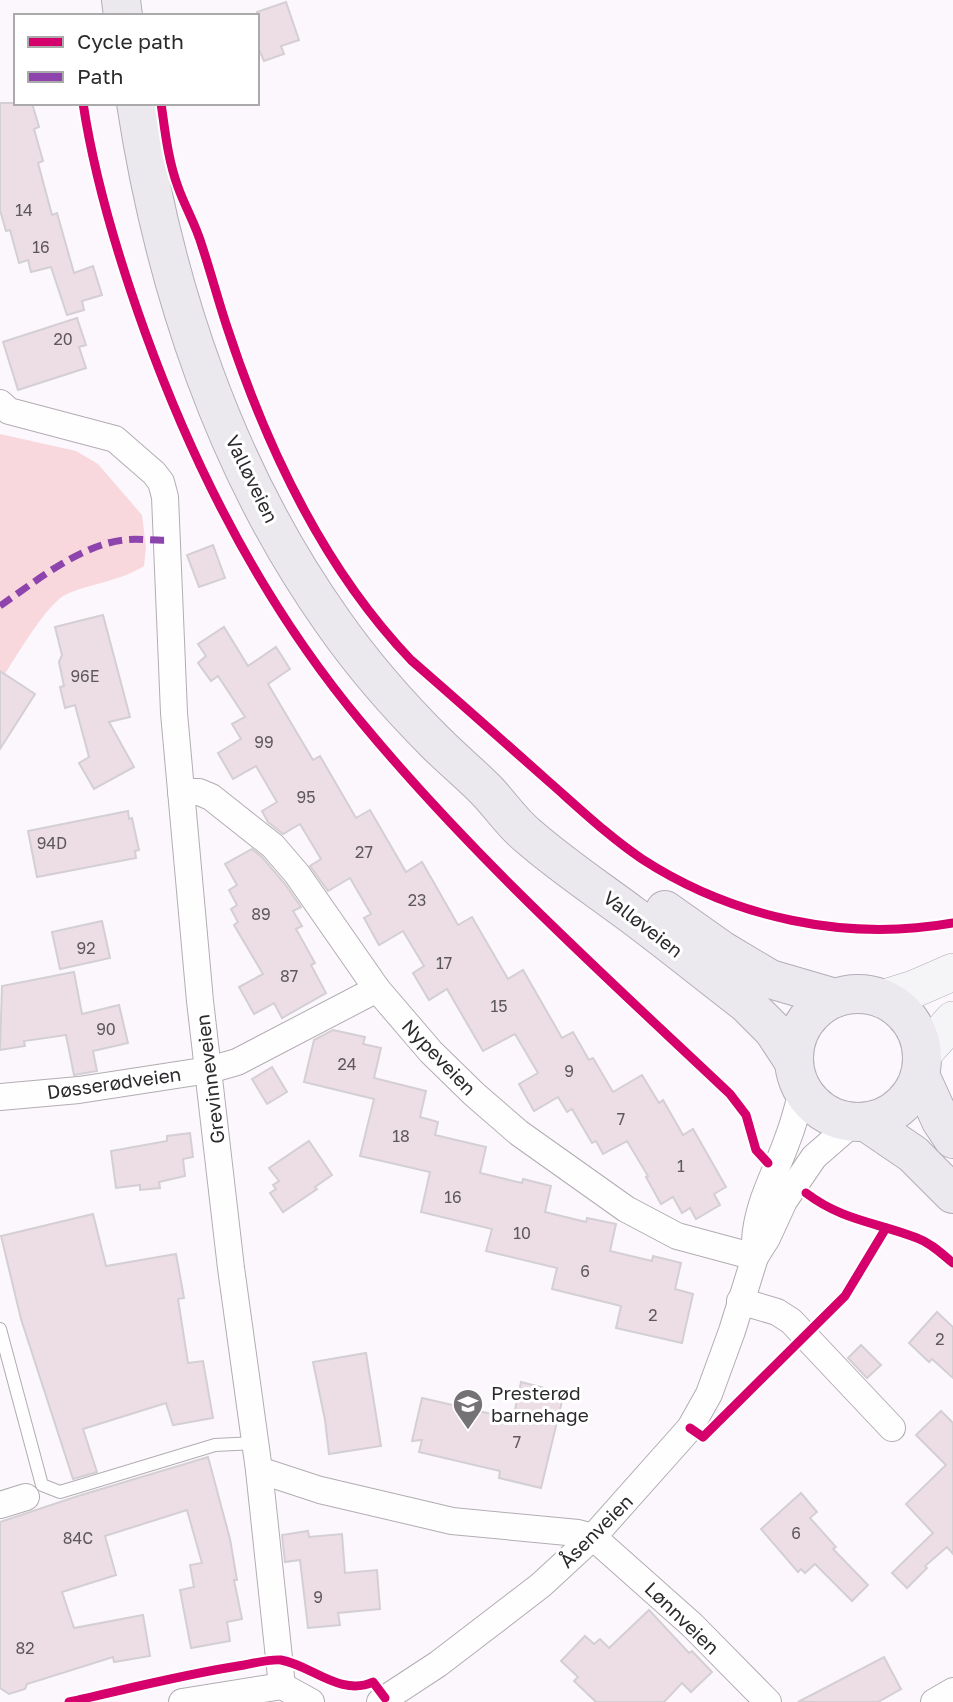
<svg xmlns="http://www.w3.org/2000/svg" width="953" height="1702" viewBox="0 0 953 1702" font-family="'Golos Text',sans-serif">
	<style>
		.green { fill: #f8d8dd }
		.building { fill: #eddee6; stroke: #d3cfd2; stroke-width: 2 }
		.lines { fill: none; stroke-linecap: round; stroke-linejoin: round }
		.service-casing { stroke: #b1adb1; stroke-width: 14 }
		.minor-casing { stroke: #b1adb1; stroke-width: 28 }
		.secondary-casing { stroke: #b1adb1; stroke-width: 38 }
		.primary-casing { stroke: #b3adb9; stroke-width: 40 }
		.service { stroke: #fffeff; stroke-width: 12 }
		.minor { stroke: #fffeff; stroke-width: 26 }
		.secondary { stroke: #f5f4f7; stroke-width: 37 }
		.primary { stroke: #ebe9ee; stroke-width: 38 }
		.quiet { stroke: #8e44ad; stroke-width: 7; stroke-dasharray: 14 7; stroke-linecap: butt }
		.cycleway-casing { stroke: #fff; stroke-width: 13 }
		.cycleway { stroke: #d6006c; stroke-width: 9 }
		.labels { text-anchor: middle; stroke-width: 6; stroke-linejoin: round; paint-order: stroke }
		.number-label { font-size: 16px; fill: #5e585c }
		.street-label { font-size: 19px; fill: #2d2a2d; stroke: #fff }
		.poi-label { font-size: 19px; fill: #2d2a2d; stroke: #fff; text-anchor: start }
	</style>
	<rect width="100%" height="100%" fill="#fcf7fc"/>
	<!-- green -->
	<path class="green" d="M0 434 76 451 98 464 142 515 146 547 144 566C120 581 93 583 67 594 47 602 13 662 0 682Z"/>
	<!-- building -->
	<g class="building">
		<polygon points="286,2 299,40 281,46 284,54 264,61 257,45 257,12"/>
		<polygon points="0,103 32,103 39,127 34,129 43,161 38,163 52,215 57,213 74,273 93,266 102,295 82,301 84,310 67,315 51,267 31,272 28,260 19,263 10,230 6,231 0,210"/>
		<polygon points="77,318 86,345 79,347 86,368 18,390 3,342"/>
		<polygon points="213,545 225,578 199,587 187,555"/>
		<polygon points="103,615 130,717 109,722 134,767 94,789 79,763 89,757 75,705 65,708 60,687 64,686 59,662 62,655 55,627"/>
		<polygon points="224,627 248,666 276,647 290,669 268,684 313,760 320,756 356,818 370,810 406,872 422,862 458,925 472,917 508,979 523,970 562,1038 573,1032 589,1060 593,1058 613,1092 642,1075 659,1103 663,1100 683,1135 693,1129 726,1187 714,1194 720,1205 696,1219 690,1208 682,1213 673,1197 661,1204 646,1177 648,1176 627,1141 603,1154 596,1141 592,1143 572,1109 567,1112 558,1097 534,1111 519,1084 538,1073 515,1034 483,1051 447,989 429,1000 413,973 424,966 403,931 379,945 364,918 371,914 350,878 328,891 310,866 321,859 300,824 283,834 268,822 262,811 277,802 256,766 233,779 218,753 241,739 232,724 245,717 218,676 211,681 198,663 206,656 198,644"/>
		<polygon points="0,671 35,694 0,749"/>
		<polygon points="128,811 129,819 132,818 139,850 135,851 136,858 37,877 28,831"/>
		<polygon points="252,849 262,857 285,884 301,907 293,911 302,926 296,929 315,963 311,965 326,993 282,1018 274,1003 254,1014 239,987 263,974 234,925 238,922 231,909 237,905 229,890 237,885 225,864"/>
		<polygon points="102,921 110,958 60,969 52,932"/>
		<polygon points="74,972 82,1014 119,1005 128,1043 93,1051 97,1071 74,1075 66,1035 24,1041 25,1046 0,1050 2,986"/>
		<polygon points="333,1030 365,1037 363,1044 381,1048 374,1078 426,1091 420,1117 438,1122 435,1135 486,1147 480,1173 522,1183 523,1179 551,1186 545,1212 586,1222 587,1218 616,1224 610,1251 652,1261 653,1256 681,1263 675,1289 693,1294 682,1343 616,1328 621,1306 552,1289 557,1268 486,1251 492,1229 421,1212 430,1172 360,1156 374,1099 304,1082 314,1040"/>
		<polygon points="272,1067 287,1092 267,1104 252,1079"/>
		<polygon points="190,1133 193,1157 183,1159 185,1176 159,1182 160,1188 140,1190 140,1185 116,1188 111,1151 167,1141 167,1136"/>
		<polygon points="309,1141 332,1175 315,1187 317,1189 283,1212 270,1193 276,1189 273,1185 279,1181 269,1168"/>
		<polygon points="93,1214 106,1266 176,1254 184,1298 178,1299 188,1363 203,1361 213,1418 173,1425 166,1403 83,1429 97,1472 73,1479 21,1319 1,1236"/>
		<polygon points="937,1312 953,1327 953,1378 932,1359 929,1362 909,1343"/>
		<polygon points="861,1345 881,1365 867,1378 848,1358"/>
		<polygon points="366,1353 381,1446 329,1454 325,1420 313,1362"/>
		<polygon points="521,1382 564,1393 541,1488 499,1478 500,1471 419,1452 422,1440 412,1441 422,1398 513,1419"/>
		<polygon points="941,1411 953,1423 953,1554 947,1547 925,1566 927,1568 907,1588 892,1573 933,1533 906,1504 946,1465 916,1435"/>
		<polygon points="208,1457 230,1539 237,1580 234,1580 242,1619 227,1622 230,1641 191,1648 180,1590 194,1587 190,1565 202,1563 187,1510 105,1536 116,1575 62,1592 74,1628 143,1615 150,1656 114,1662 113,1657 27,1684 25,1689 9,1694 0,1688 0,1522 78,1496"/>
		<polygon points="801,1493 817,1512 810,1518 836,1547 833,1549 868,1585 852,1601 815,1564 805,1573 801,1569 798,1572 761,1529"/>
		<polygon points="308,1531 309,1537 342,1534 345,1573 377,1570 380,1609 338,1613 340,1625 308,1628 300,1560 285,1562 282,1535"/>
		<polygon points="649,1610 689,1653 692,1651 712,1672 691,1692 682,1683 664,1702 596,1702 574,1681 578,1677 561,1661 585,1636 594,1644 600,1639 609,1648"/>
		<polygon points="884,1657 901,1689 878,1702 798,1702"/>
	</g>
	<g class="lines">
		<!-- service casing -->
		<g class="service-casing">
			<polyline id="service" points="0,1329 42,1485 60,1492 215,1445 255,1443"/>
		</g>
		<!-- minor casing -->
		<g class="minor-casing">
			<g id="minor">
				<polyline points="0,403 9,411 115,439 154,473 161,482 165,497 174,713 200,1001 231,1268 259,1470 282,1686"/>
				<polyline points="181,792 199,792 211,797 273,846 297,874 377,989 431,1052 474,1094 519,1133 626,1209 677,1236 755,1257"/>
				<polyline points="0,1097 79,1090 209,1070 237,1062 377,989"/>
				<path d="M755 1241C757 1203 776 1173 788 1138 794 1123 798 1107 802 1091"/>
				<polyline points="740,1301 777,1312 791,1321 892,1428"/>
				<polyline points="259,1470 320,1490 452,1521 578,1533 593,1537 692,1625 768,1702"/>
				<polyline points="0,1505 26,1497"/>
				<polyline points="182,1702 282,1686 311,1702"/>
				<polyline points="380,1702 438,1664 541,1585 593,1537 690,1428 709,1394 732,1331 755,1257 767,1238 784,1201 814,1157 853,1123"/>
				<polyline points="934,1702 953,1691"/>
			</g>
		</g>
		<!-- secondary casing -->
		<g class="secondary-casing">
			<g id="secondary">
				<polyline points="882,999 914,989 953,972"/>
				<polyline points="922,1055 953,1020"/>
			</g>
		</g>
		<!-- primary casing -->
		<g class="primary-casing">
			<g id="primary">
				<polyline points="121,0 123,16"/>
				<path d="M136 103C164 286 225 470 333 622 363 665 399 706 436 743 452 759 469 773 485 789 500 804 511 822 527 835 560 864 596 888 631 914 670 943 708 974 747 1004L773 1030 794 1062"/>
				<polyline points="665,910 723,951 770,979 835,998"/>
				<circle cx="858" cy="1058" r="64"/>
				<polyline points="920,1075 941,1121 953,1139"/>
				<polyline points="866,1122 913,1154 953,1194"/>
			</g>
		</g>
		<!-- service -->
		<use href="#service" class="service"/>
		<!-- minor -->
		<use href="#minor" class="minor"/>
		<!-- secondary -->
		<use href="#secondary" class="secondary"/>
		<!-- primary -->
		<use href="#primary" class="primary"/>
		<!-- quiet -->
		<path class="quiet" d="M0 606C36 581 80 545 124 540 139 538 154 541 168 540"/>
		<!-- cycleway casing -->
		<g class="cycleway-casing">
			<g id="cycleway">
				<path d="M83 103C95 182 118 257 145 332 196 473 265 607 362 723 473 857 603 974 730 1094L746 1115 756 1150 768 1163"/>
				<path d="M161 103C165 131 168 160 178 187 185 207 196 225 202 246 211 273 218 300 227 327 266 446 324 569 411 660 457 700 502 740 547 780 578 807 608 836 642 859 733 918 846 942 953 923"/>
				<path d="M806 1193C843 1221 876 1222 917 1238 931 1243 942 1254 953 1263"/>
				<polyline points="690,1428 703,1437 845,1296 886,1228"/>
				<path d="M69 1702C127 1689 185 1674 244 1665 255 1663 270 1659 281 1660 311 1665 341 1697 373 1682L385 1698"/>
			</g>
		</g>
		<!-- cycleway -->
		<use href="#cycleway" class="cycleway"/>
	</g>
	<!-- icons -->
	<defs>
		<g id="school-pin" transform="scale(1.575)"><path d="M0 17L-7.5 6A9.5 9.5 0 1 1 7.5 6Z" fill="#757275" stroke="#fff"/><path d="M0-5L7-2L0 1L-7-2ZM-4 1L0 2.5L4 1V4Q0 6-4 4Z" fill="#fff"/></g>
	</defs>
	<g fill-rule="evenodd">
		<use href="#school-pin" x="468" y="1404"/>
	</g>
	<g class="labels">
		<!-- number labels -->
		<g class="number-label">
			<text x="24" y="216">14</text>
			<text x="41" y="253">16</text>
			<text x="63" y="345">20</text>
			<text x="85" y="682">96E</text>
			<text x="264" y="748">99</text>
			<text x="306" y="803">95</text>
			<text x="52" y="849">94D</text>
			<text x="364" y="858">27</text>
			<text x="417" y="906">23</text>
			<text x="261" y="920">89</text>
			<text x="86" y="954">92</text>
			<text x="444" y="969">17</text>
			<text x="289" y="982">87</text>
			<text x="499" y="1012">15</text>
			<text x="106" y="1035">90</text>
			<text x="347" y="1070">24</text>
			<text x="569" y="1077">9</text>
			<text x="621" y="1125">7</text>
			<text x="401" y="1142">18</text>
			<text x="681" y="1172">1</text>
			<text x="453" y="1203">16</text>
			<text x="522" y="1239">10</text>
			<text x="585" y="1277">6</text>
			<text x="653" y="1321">2</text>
			<text x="940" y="1345">2</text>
			<text x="517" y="1448">7</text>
			<text x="796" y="1539">6</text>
			<text x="78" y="1544">84C</text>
			<text x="318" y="1603">9</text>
			<text x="25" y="1654">82</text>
		</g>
		<!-- street labels -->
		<g class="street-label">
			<text transform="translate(252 479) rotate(64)" y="7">Valløveien</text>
			<text transform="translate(643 924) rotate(38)" y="7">Valløveien</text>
			<text transform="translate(439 1057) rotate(46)" y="7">Nypeveien</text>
			<text transform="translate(210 1079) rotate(-97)" y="7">Grevinneveien</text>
			<text transform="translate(114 1083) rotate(-8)" y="7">Døsserødveien</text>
			<text transform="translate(596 1531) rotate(-45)" y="7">Åsenveien</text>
			<text transform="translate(682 1618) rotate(44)" y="7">Lønnveien</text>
		</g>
		<!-- poi labels -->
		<g class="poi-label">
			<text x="491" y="1400">Presterød<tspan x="491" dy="22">barnehage</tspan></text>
		</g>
	</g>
	<!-- legend -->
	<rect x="14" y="14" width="245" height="91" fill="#ffffff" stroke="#abaaab" stroke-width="2"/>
	<rect x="28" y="37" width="35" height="10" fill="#d6006c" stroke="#abaaab" stroke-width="2"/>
	<text x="77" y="49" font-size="21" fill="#2d2a2d">Cycle path</text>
	<rect x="28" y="72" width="35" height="10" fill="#8e44ad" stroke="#abaaab" stroke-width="2"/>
	<text x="77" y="84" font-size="21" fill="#2d2a2d">Path</text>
</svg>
